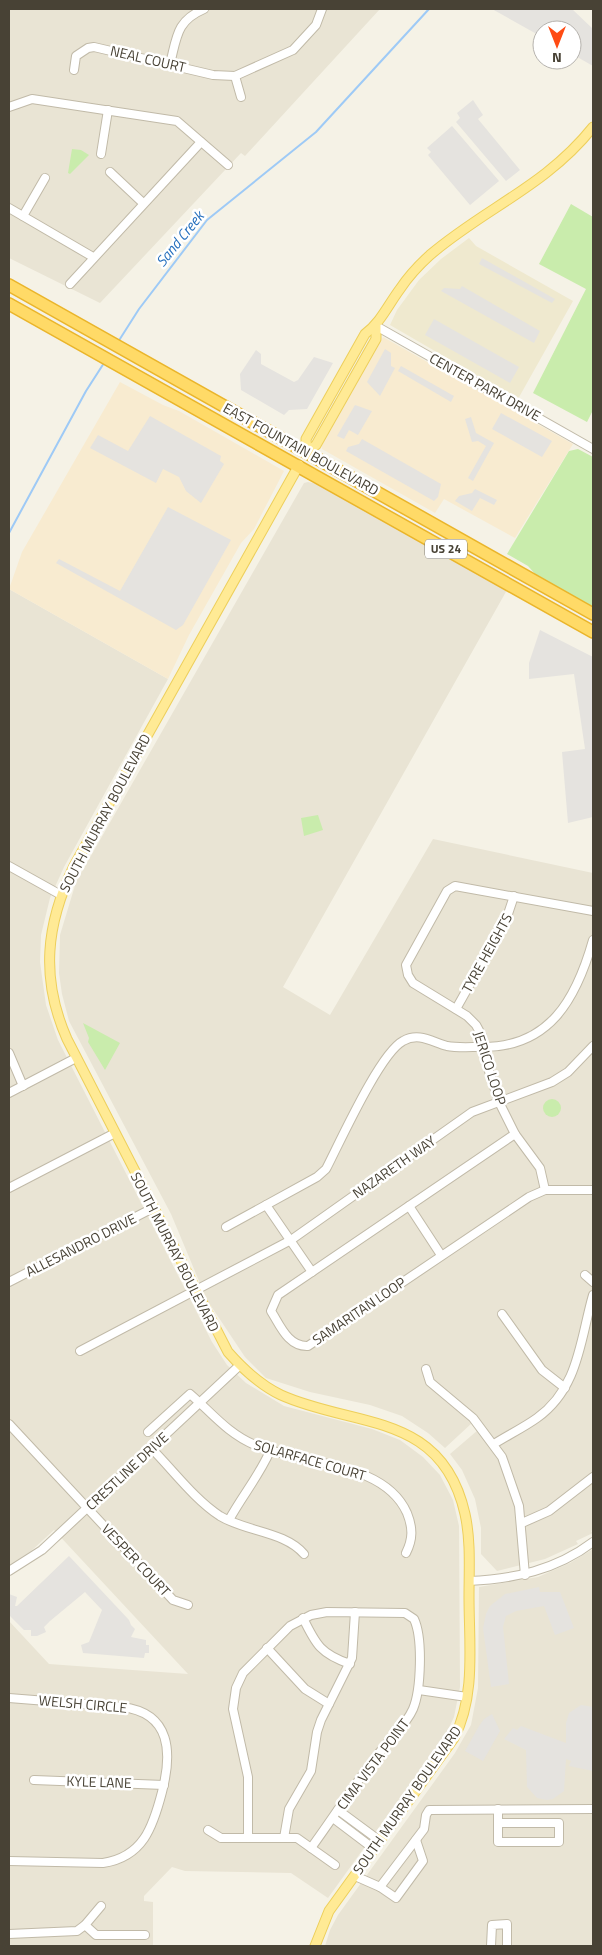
<svg xmlns="http://www.w3.org/2000/svg" width="602" height="1955" viewBox="0 0 602 1955" font-family="'Titillium Web',sans-serif">
	<style>
		.residential { fill: #e9e4d4 }
		.commercial { fill: #f8ebd0 }
		.education { fill: #efe9cf }
		.green { fill: #c9ecac }
		.parking { fill: #e5e3df }
		.lines { fill: none; stroke-linecap: round; stroke-linejoin: round }
		.stream { stroke: #9ecaf6; stroke-width: 2 }
		.minor-casing { stroke: #c1baa8; stroke-width: 10 }
		.major-casing { stroke: #edcf5b; stroke-width: 11 }
		.highway-casing { stroke: #eab52b; stroke-width: 14 }
		.minor { stroke: #fff; stroke-width: 8 }
		.major { stroke: #ffea95; stroke-width: 9 }
		.highway { stroke: #ffda67; stroke-width: 11 }
		.labels { text-anchor: middle; stroke-width: 5; stroke-linejoin: round; paint-order: stroke }
		.shield { fill: #fff; stroke: #7f7b72; stroke-width: 1 }
		.shield-label { font-size: 12px; font-weight: bold; fill: #484235 }
		.street-label { font-size: 14px; fill: #484235; stroke: #fff }
		.water-label { font-size: 15px; font-style: italic; fill: #256fbd; stroke: #fff }
	</style>
	<rect width="100%" height="100%" fill="#f5f2e6"/>
	<!-- residential -->
	<g class="residential">
		<polygon points="9,9 380,9 245,156 241,153 100,303 9,258"/>
		<polygon points="308,482 318,484 507,590 283,987 330,1015 433,839 593,873 593,1530 591,1531 593,1533 576,1541 578,1544 545,1559 497,1571 481,1554 481,1528 475,1499 462,1470 450,1454 478,1430 472,1423 445,1448 428,1433 402,1416 370,1405 310,1392 266,1378 245,1357 207,1300 171,1214 69,1021 62,994 59,973 60,935 76,882 304,483"/>
		<polygon points="9,589 168,679 64,867 50,898 41,935 40,962 46,1005 58,1040 212,1342 227,1365 246,1383 284,1406 372,1429 400,1440 423,1457 440,1475 453,1500 459,1526 460,1687 454,1717 446,1734 328,1898 291,1873 185,1871 172,1867 144,1896 144,1901 153,1902 153,1946 9,1946 9,1621 49,1664 188,1674 54,1530 31,1551 9,1565"/>
		<polygon points="593,1549 593,1946 325,1946 330,1930 338,1915 455,1753 471,1725 478,1688 479,1587 538,1577 570,1563"/>
	</g>
	<!-- commercial -->
	<g class="commercial">
		<polygon points="383,337 573,444 515,538 444,499 435,513 322,449 321,444"/>
		<polygon points="120,382 163,405 179,411 284,471 254,529 241,543 189,635 168,679 9,589 22,552"/>
	</g>
	<!-- education -->
	<polygon class="education" points="469,238 476,246 573,301 518,399 390,325 397,310 419,280 441,259"/>
	<!-- green -->
	<g class="green">
		<polygon points="72,149 81,150 89,155 70,174 68,173"/>
		<polygon points="571,204 593,217 593,410 587,422 533,393 586,289 539,264"/>
		<polygon points="578,449 593,457 593,608 537,576 528,566 507,554 569,451"/>
		<polygon points="318,815 323,830 304,836 301,818"/>
		<polygon points="83,1023 120,1043 105,1070 88,1042 89,1038"/>
		<circle cx="552" cy="1108" r="9"/>
	</g>
	<!-- parking -->
	<g class="parking">
		<polygon points="492,9 572,9 593,29 593,66 572,54 572,30 542,30 542,37"/>
		<polygon points="473,100 483,115 478,119 520,170 506,181 456,122 460,118 457,113"/>
		<polygon points="452,126 499,181 470,205 428,155 431,152 427,148"/>
		<polygon points="482,258 555,299 552,303 479,264"/>
		<polygon points="462,286 540,331 534,343 441,291 444,288 460,289"/>
		<polygon points="434,319 519,367 510,383 425,335"/>
		<polygon points="385,349 391,353 391,366 395,368 380,396 367,382"/>
		<polygon points="256,350 261,354 261,364 294,382 298,380 314,357 333,363 307,409 289,410 284,415 241,390 240,374"/>
		<polygon points="401,366 454,396 451,402 398,371"/>
		<polygon points="355,405 372,411 358,435 349,430 344,439 337,436"/>
		<polygon points="501,413 552,441 542,457 492,429"/>
		<polygon points="150,416 221,456 220,461 224,464 201,503 186,491 179,477 163,469 156,483 90,448 98,435 128,451"/>
		<polygon points="471,417 476,433 494,443 473,481 468,478 486,446 478,441 472,442 465,419"/>
		<polygon points="362,439 441,484 438,497 434,501 346,451 348,447 359,444"/>
		<polygon points="475,489 497,500 494,505 480,498 472,511 455,501 459,496 472,493"/>
		<polygon points="168,507 231,540 183,625 176,630 56,563 59,559 120,591"/>
		<polygon points="540,630 593,657 593,817 568,823 562,752 585,749 574,674 529,679 529,663"/>
		<polygon points="69,1556 129,1620 131,1625 135,1629 131,1637 146,1640 146,1645 149,1645 149,1653 145,1653 144,1658 83,1653 81,1645 89,1642 102,1610 85,1592 50,1621 44,1627 46,1632 37,1636 31,1636 31,1630 24,1630 10,1616 9,1594 17,1597 15,1606 17,1606"/>
		<polygon points="539,1587 540,1592 560,1592 574,1628 555,1635 544,1606 516,1611 506,1616 503,1627 509,1684 491,1687 483,1628 486,1614 490,1606 505,1594"/>
		<polygon points="581,1705 593,1707 593,1771 569,1766 571,1761 566,1759 564,1791 553,1799 547,1800 537,1798 527,1787 526,1750 504,1739 513,1728 517,1730 521,1726 566,1743 566,1723 569,1713"/>
		<polygon points="492,1714 500,1731 483,1761 465,1751 479,1726 484,1719"/>
	</g>
	<g class="lines">
		<!-- stream -->
		<g class="stream">
			<polyline points="118,342 139,309 207,220 316,132 429,9"/>
			<polyline points="9,533 86,391 104,363"/>
		</g>
		<!-- minor casing -->
		<g class="minor-casing">
			<g id="minor">
				<path d="M170 64C177 37 176 21 204 9"/>
				<polyline points="74,70 76,56 88,48 94,47 213,75 235,76 293,50 316,25 322,9"/>
				<polyline points="235,76 241,97"/>
				<polyline points="9,107 32,99 177,121 228,165"/>
				<polyline points="101,154 108,110"/>
				<polyline points="110,172 143,203"/>
				<polyline points="9,208 93,257"/>
				<polyline points="23,216 45,178"/>
				<polyline points="70,284 201,142"/>
				<polyline points="376,326 593,449"/>
				<polyline points="9,866 61,895"/>
				<polyline points="456,1009 506,920 514,896"/>
				<polyline points="9,1053 23,1086"/>
				<polyline points="9,1093 76,1058"/>
				<path d="M515 1134 278 1295 271 1311C280 1325 288 1347 308 1346L529 1197 545 1190H593"/>
				<polyline points="9,1188 115,1133"/>
				<polyline points="545,1190 540,1168 515,1134 499,1102 486,1062 482,1036 476,1025 467,1016 413,983 408,975 406,965 447,891 455,886 593,911"/>
				<polyline points="266,1205 312,1272"/>
				<polyline points="409,1206 441,1255"/>
				<path d="M226 1227 317 1177 326 1169C340 1142 380 1053 403 1041 419 1032 432 1042 447 1046 457 1048 470 1047 481 1047 549 1048 576 1000 593 940"/>
				<polyline points="585,1275 593,1282"/>
				<polyline points="9,1282 153,1208"/>
				<polyline points="502,1314 542,1370 565,1388"/>
				<polyline points="80,1351 291,1240 472,1112 552,1082 568,1072 593,1046"/>
				<polyline points="426,1369 430,1382 473,1418 502,1457 519,1506 525,1575"/>
				<polyline points="9,1424 173,1600 188,1605"/>
				<path d="M148 1432 190 1394C211 1412 228 1434 255 1445 303 1465 384 1461 407 1513 413 1528 413 1539 406 1553"/>
				<path d="M494 1444C508 1435 523 1428 537 1418 579 1388 580 1340 593 1295"/>
				<path d="M151 1448C173 1470 194 1499 220 1516 246 1532 284 1531 304 1554"/>
				<path d="M229 1520C242 1496 259 1476 270 1451"/>
				<polyline points="522,1523 549,1511 593,1477"/>
				<polyline points="9,1571 42,1550 240,1365"/>
				<path d="M469 1581C514 1579 556 1570 593 1542"/>
				<path d="M303 1618C316 1645 321 1654 350 1664"/>
				<polyline points="267,1648 305,1689 329,1704"/>
				<polyline points="419,1690 467,1697"/>
				<path d="M9 1698 122 1707C172 1713 172 1754 162 1792 153 1827 143 1857 103 1863L9 1861"/>
				<polyline points="34,1780 164,1785"/>
				<polyline points="498,1809 498,1842 559,1842 559,1823 498,1823"/>
				<polyline points="338,1810 380,1841"/>
				<polyline points="333,1818 374,1849"/>
				<polyline points="208,1830 221,1838 297,1838 335,1865"/>
				<path d="M248 1838V1777L233 1709 236 1688 243 1673 290 1626 311 1615 327 1612 405 1613 414 1619C423 1638 421 1690 413 1709 406 1725 393 1735 383 1748 357 1780 335 1815 311 1848"/>
				<polyline points="284,1838 289,1809 311,1771 317,1732 321,1720 352,1658 355,1612"/>
				<polyline points="355,1876 380,1887 424,1829 426,1815 429,1810 593,1809"/>
				<polyline points="380,1887 396,1898 423,1861 416,1840"/>
				<polyline points="85,1925 96,1935 145,1935"/>
				<polyline points="9,1934 77,1931 85,1925 101,1906"/>
				<polyline points="491,1946 492,1925 507,1924 507,1946"/>
			</g>
		</g>
		<!-- major casing -->
		<g class="major-casing">
			<g id="major">
				<path d="M307 452 306 439 365 334C381 322 388 305 400 289 408 277 419 265 430 255 485 208 546 186 593 127"/>
				<polyline points="307,452 316,445 376,339 376,326"/>
				<path d="M299 465 74 866C46 924 40 978 67 1039L228 1352C243 1369 260 1385 281 1395 354 1428 442 1411 465 1514 471 1541 469 1570 469 1597 469 1644 476 1696 454 1738L329 1911 315 1946"/>
			</g>
		</g>
		<!-- highway casing -->
		<g class="highway-casing">
			<g id="highway">
				<polyline points="9,285 593,614"/>
				<polyline points="9,304 593,632"/>
			</g>
		</g>
		<!-- minor -->
		<use href="#minor" class="minor"/>
		<!-- major -->
		<use href="#major" class="major"/>
		<!-- highway -->
		<use href="#highway" class="highway"/>
	</g>
	<g class="labels">
		<!-- shield labels -->
		<rect class="shield" x="425" y="539.5" width="42" height="19" rx="4"/>
		<g class="shield-label">
			<text x="446" y="553">US 24</text>
		</g>
		<!-- street labels -->
		<g class="street-label">
			<text transform="translate(148 59) rotate(13)" y="5">NEAL COURT</text>
			<text transform="translate(485 387) rotate(29)" y="5">CENTER PARK DRIVE</text>
			<text transform="translate(301 449) rotate(29)" y="5">EAST FOUNTAIN BOULEVARD</text>
			<text transform="translate(105 813) rotate(-62)" y="5">SOUTH MURRAY BOULEVARD</text>
			<text transform="translate(487 953) rotate(-61)" y="5">TYRE HEIGHTS</text>
			<text transform="translate(490 1068) rotate(72)" y="5">JERICO LOOP</text>
			<text transform="translate(394 1167) rotate(-35)" y="5">NAZARETH WAY</text>
			<text transform="translate(81 1245) rotate(-27)" y="5">ALLESANDRO DRIVE</text>
			<text transform="translate(175 1252) rotate(63)" y="5">SOUTH MURRAY BOULEVARD</text>
			<text transform="translate(359 1311) rotate(-34)" y="5">SAMARITAN LOOP</text>
			<text transform="translate(310 1460) rotate(16)" y="5">SOLARFACE COURT</text>
			<text transform="translate(127 1471) rotate(-43)" y="5">CRESTLINE DRIVE</text>
			<text transform="translate(136 1560) rotate(47)" y="5">VESPER COURT</text>
			<text transform="translate(83 1704) rotate(5)" y="5">WELSH CIRCLE</text>
			<text transform="translate(373 1764) rotate(-53)" y="5">CIMA VISTA POINT</text>
			<text transform="translate(99 1782) rotate(2)" y="5">KYLE LANE</text>
			<text transform="translate(407 1800) rotate(-55)" y="5">SOUTH MURRAY BOULEVARD</text>
		</g>
		<!-- water labels -->
		<g class="water-label">
			<text transform="translate(180 239) rotate(-51)" y="5">Sand Creek</text>
		</g>
	</g>
	<!-- border -->
	<rect width="602" height="1955" fill="none" stroke="#484235" stroke-width="20"/>
	<!-- north arrow -->
	<g transform="translate(557 45) rotate(180)"><circle r="24" fill="#ffffff" stroke="#b6b3ae"/>
	<path d="M0-4L9 19L0 12L-9 19Z" fill="#ff4b13"/>
	<text y="-8" font-size="14" font-weight="bold" text-anchor="middle" fill="#484235">N</text>
	</g>
</svg>
